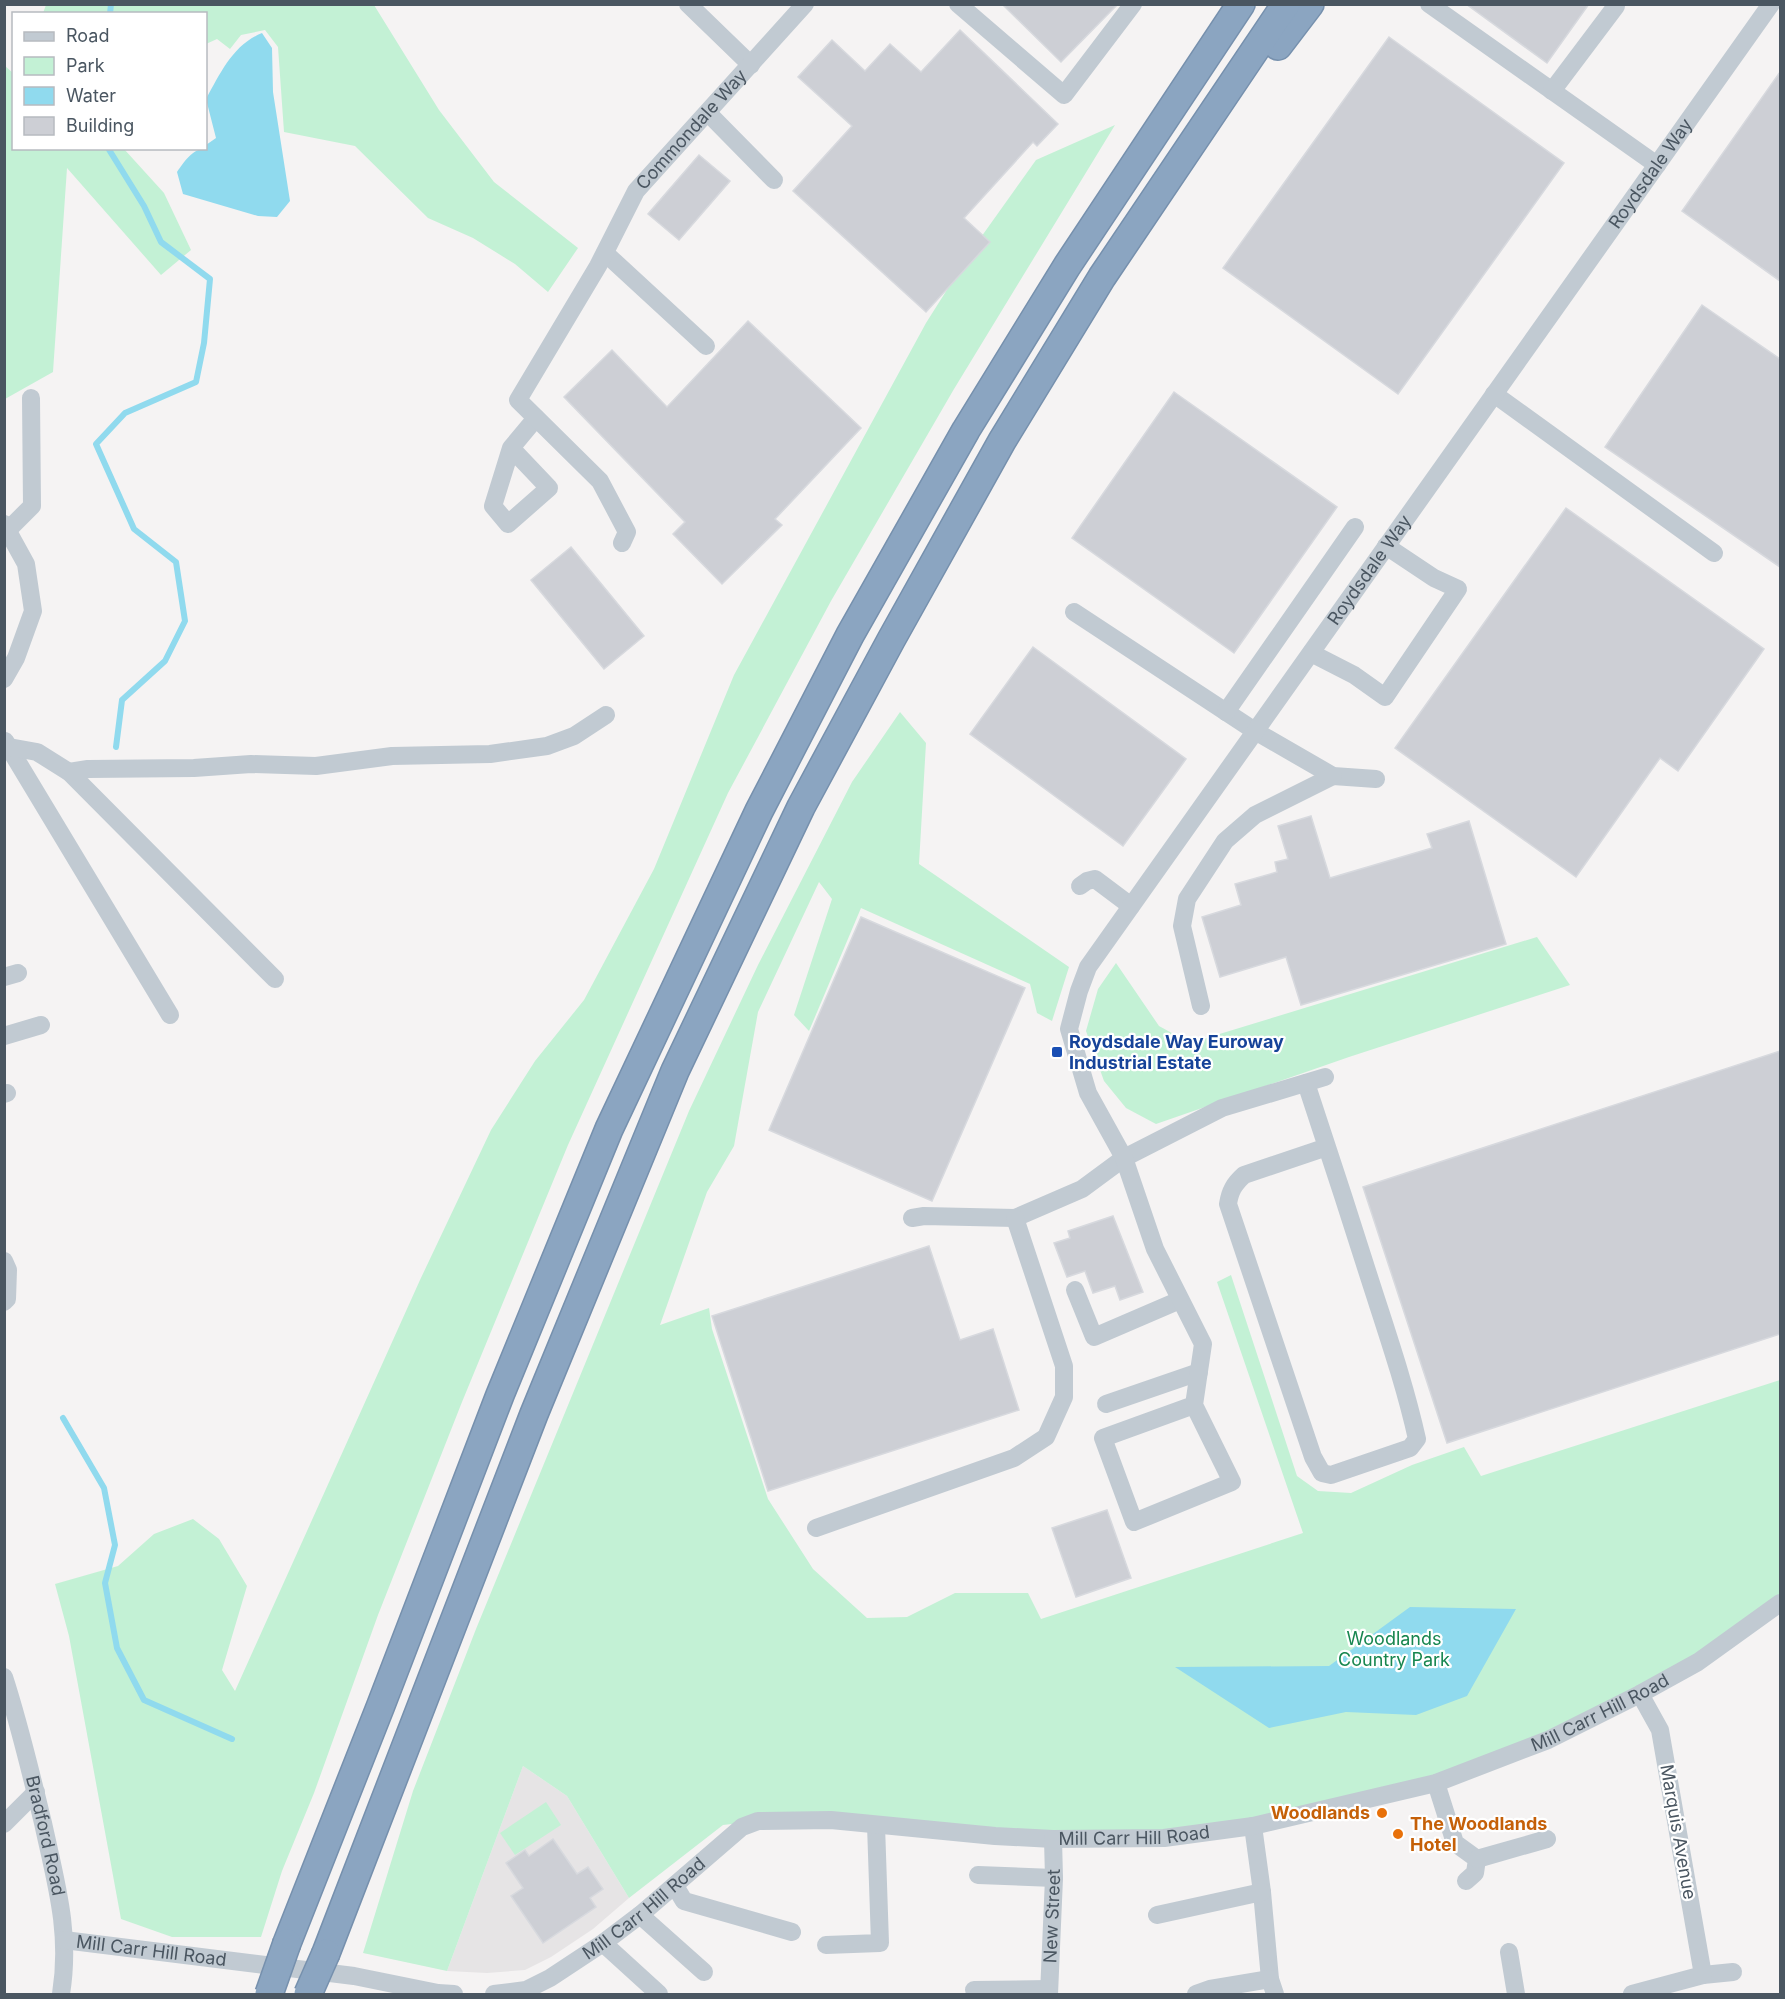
<svg xmlns="http://www.w3.org/2000/svg" width="1785" height="1999" viewBox="0 0 1785 1999" font-family="Inter,sans-serif">
	<style>
		.education { fill: #e6e4e5 }
		.green { fill: #c3f1d5 }
		.water { fill: #90daee }
		.lines { fill: none; stroke-linecap: round; stroke-linejoin: round }
		.stream { stroke: #90daee; stroke-width: 6 }
		.building { fill: #cdcfd5; stroke: #d7d9de; stroke-width: 1.5 }
		.highway-casing { stroke: #7690ad; stroke-width: 30 }
		.minor { stroke: #c1cad2; stroke-width: 18 }
		.highway { stroke: #8ba5c1; stroke-width: 27 }
		.highway-bridge-casing { stroke: #7690ad; stroke-width: 30; stroke-linecap: butt }
		.highway-bridge { stroke: #8ba5c1; stroke-width: 27 }
		.transit-dot { fill: #1a4fb4; stroke: #fff; stroke-width: 2 }
		.food-dot { fill: #e8710a; stroke: #fff; stroke-width: 2 }
		.labels { text-anchor: middle; stroke-width: 4.5; stroke-linejoin: round; paint-order: stroke }
		.street-label { font-size: 18px; fill: #4a5661; stroke: #fff }
		.transit-label { font-size: 18px; font-weight: bold; fill: #164399; stroke: #fff; text-anchor: start }
		.park-label { font-size: 18px; fill: #17864f; stroke: #fff }
		.food-label { font-size: 18px; font-weight: bold; fill: #c56008; stroke: #fff; text-anchor: end }
	</style>
	<rect width="100%" height="100%" fill="#f5f3f3"/>
	<!-- education -->
	<polygon class="education" points="523,1766 567,1796 629,1898 593,1929 551,1957 525,1970 487,1973 447,1971"/>
	<!-- green -->
	<g class="green">
		<polygon points="46,5 374,5 439,110 494,182 578,248 548,292 515,264 473,238 428,218 355,146 284,132 278,47 265,30 241,35 230,49 217,39 206,44 206,14 43,13"/>
		<polygon points="5,66 13,73 14,148 124,149 164,193 191,250 161,275 67,168 53,372 5,399"/>
		<polygon points="1115,125 954,389 831,601 728,793 568,1145 462,1402 378,1615 314,1793 282,1871 261,1937 172,1937 121,1919 69,1636 55,1584 118,1566 154,1534 193,1519 219,1539 247,1586 222,1670 235,1691 420,1280 491,1130 535,1061 584,1000 654,869 734,675 926,323 974,247 1036,160"/>
		<polygon points="900,712 926,743 919,864 1069,967 1052,1021 1037,1013 1030,984 861,908 809,1031 794,1015 832,899 819,882 758,1012 734,1146 707,1192 660,1325 709,1308 712,1329 768,1499 813,1569 867,1618 907,1617 955,1593 1028,1593 1041,1619 1303,1533 1217,1282 1231,1275 1297,1476 1318,1491 1351,1493 1412,1465 1464,1447 1481,1476 1780,1380 1780,1603 1698,1662 1436,1783 1164,1838 758,1821 723,1825 629,1898 567,1796 523,1766 447,1971 363,1953 413,1791 476,1629 689,1111 758,965 852,782"/>
		<polygon points="1537,937 1570,985 1349,1057 1156,1124 1126,1108 1104,1081 1086,1031 1098,989 1116,963 1159,1026 1190,1043"/>
		<polygon points="546,1802 561,1825 515,1855 500,1833"/>
	</g>
	<!-- water -->
	<g class="water">
		<path d="M262 33 272 48 273 92 290 201 277 217 258 216 183 194 177 172C184 162 192 149 206 148V145L216 138 206 99C221 72 233 45 262 33Z"/>
		<polygon points="1410,1607 1516,1609 1467,1696 1416,1715 1346,1712 1269,1728 1175,1667 1329,1666"/>
	</g>
	<g class="lines">
		<!-- stream -->
		<g class="stream">
			<polyline points="110,14 111,4"/>
			<polyline points="108,148 144,206 161,242 210,279 204,343 196,382 125,413 96,444 134,529 176,562 185,621 165,661 122,700 116,747"/>
			<polyline points="63,1418 104,1488 115,1545 105,1583 117,1648 144,1700 232,1739"/>
		</g>
	</g>
	<!-- building -->
	<g class="building">
		<polygon points="1002,4 1118,4 1061,62"/>
		<polygon points="1466,4 1589,4 1547,63"/>
		<polygon points="960,30 1058,124 1037,146 1033,142 964,218 990,242 926,312 793,191 852,126 798,77 832,40 865,71 890,44 921,72"/>
		<polygon points="1389,37 1564,163 1398,394 1223,268"/>
		<polygon points="1780,72 1780,281 1682,211"/>
		<polygon points="699,155 730,181 679,240 648,214"/>
		<polygon points="1702,305 1780,359 1780,567 1605,447"/>
		<polygon points="748,321 861,428 775,519 782,525 722,584 673,534 685,522 564,397 612,350 667,407"/>
		<polygon points="1174,392 1337,507 1234,653 1072,538"/>
		<polygon points="1566,508 1764,649 1678,771 1660,758 1576,877 1395,748"/>
		<polygon points="571,547 644,636 604,669 531,580"/>
		<polygon points="1033,647 1186,759 1123,846 970,734"/>
		<polygon points="1311,816 1330,878 1432,848 1427,834 1469,821 1506,944 1301,1005 1286,957 1220,977 1202,917 1241,905 1235,884 1277,872 1275,862 1288,859 1278,826"/>
		<polygon points="861,917 1025,988 932,1201 769,1130"/>
		<polygon points="1780,1051 1780,1334 1447,1443 1363,1187"/>
		<polygon points="1113,1216 1143,1292 1120,1300 1115,1286 1093,1293 1085,1271 1067,1277 1054,1243 1070,1238 1068,1231"/>
		<polygon points="929,1246 960,1340 993,1329 1019,1410 768,1491 712,1316"/>
		<polygon points="1107,1510 1131,1578 1076,1597 1052,1528"/>
		<polygon points="553,1839 577,1874 588,1867 603,1889 590,1898 596,1907 543,1943 511,1896 523,1888 506,1863 525,1850 529,1856"/>
	</g>
	<g class="lines">
		<!-- highway casing -->
		<g class="highway-casing">
			<g id="highway">
				<polyline points="1278,46 1310,4"/>
				<polyline points="287,1943 381,1705 500,1395 609,1129 759,811 850,635 966,430 1067,266 1241,4"/>
				<polyline points="326,1953 534,1414 675,1071 801,807 891,640 1002,441 1102,277 1286,4"/>
			</g>
		</g>
		<!-- minor -->
		<g class="minor">
			<polyline points="688,4 751,65"/>
			<polyline points="958,4 1064,95 1133,4"/>
			<polyline points="1429,4 1657,165"/>
			<polyline points="1552,91 1616,6"/>
			<polyline points="708,113 774,180"/>
			<polyline points="605,253 706,346"/>
			<polyline points="1494,394 1714,553"/>
			<polyline points="511,448 549,488 508,524 493,506 511,448 536,418"/>
			<polyline points="4,524 26,564 33,611 16,658 4,679"/>
			<polyline points="8,530 32,506 31,398"/>
			<path id="s1" d="M622 543 627 532 600 481 518 400 598 266 636 191 805 4"/>
			<polyline points="1074,612 1255,731 1333,776 1376,779"/>
			<polyline points="1311,653 1354,675 1385,697 1458,589 1434,578 1386,546"/>
			<polyline points="1226,712 1355,527"/>
			<polyline points="5,741 170,1015"/>
			<polyline points="9,747 37,752 69,772 275,979"/>
			<polyline points="69,772 88,769 194,768 251,764 316,766 392,756 490,754 547,746 574,736 606,715"/>
			<polyline points="1080,886 1087,881 1095,879 1131,906"/>
			<polyline points="4,977 18,973"/>
			<polyline points="1201,1006 1182,926 1187,899 1225,841 1255,815 1333,776"/>
			<polyline points="4,1036 41,1025"/>
			<path d="M1306 1083C1328 1149 1349 1214 1370 1280 1387 1333 1405 1385 1417 1439L1410 1448 1331 1475 1322 1473 1313 1457 1228 1204C1230 1191 1234 1184 1244 1175L1327 1147"/>
			<polyline points="4,1094 7,1093"/>
			<polyline points="912,1218 924,1216 1015,1218 1082,1189 1124,1158 1222,1108 1325,1077"/>
			<polyline points="4,1261 8,1270 7,1299 4,1302"/>
			<polyline points="1075,1290 1094,1337 1180,1300"/>
			<polyline points="1106,1404 1199,1372"/>
			<path id="s2" d="M1194 1405 1103 1438 1134 1522 1232 1482 1194 1405 1203 1344 1155 1249 1124 1158 1088 1093 1069 1029 1079 991 1088 967 1771 4"/>
			<polyline points="816,1528 1014,1458 1046,1437 1064,1397 1064,1366 1015,1218"/>
			<path id="s3" d="M4 1677C20 1726 31 1774 43 1823 56 1883 71 1933 61 1994"/>
			<polyline points="1436,1783 1455,1843 1477,1859 1475,1873 1466,1881"/>
			<polyline points="4,1824 36,1792"/>
			<polyline points="1253,1826 1262,1892 1270,1979 1275,1994"/>
			<polyline points="1477,1859 1547,1839"/>
			<polyline points="978,1875 1054,1878"/>
			<polyline points="675,1886 684,1901 792,1932"/>
			<polyline points="640,1915 704,1972"/>
			<polyline points="1157,1915 1262,1892"/>
			<path id="s4" d="M64 1940 354 1976 438 1993 454 1994"/>
			<polyline points="603,1943 659,1994"/>
			<polyline points="826,1945 880,1943 876,1825"/>
			<polyline points="1509,1952 1516,1994"/>
			<polyline points="1703,1975 1733,1972"/>
			<polyline points="974,1990 1049,1989"/>
			<path id="s5" d="M494 1994 526 1990 550 1978 603 1943 640 1915 742 1827 758 1821 831 1820 995 1836 1053 1839 1164 1838 1253 1826 1436 1783 1548 1740 1640 1694 1698 1662 1780 1603"/>
			<path id="s6" d="M1049 1994 1054 1878 1053 1839"/>
			<polyline points="1196,1994 1210,1989 1270,1979"/>
			<polyline points="1632,1994 1703,1975 1660,1730 1640,1694"/>
		</g>
		<!-- highway -->
		<use href="#highway" class="highway"/>
		<!-- highway-bridge casing -->
		<g class="highway-bridge-casing">
			<g id="highway-bridge">
				<polyline points="269,1994 287,1943"/>
				<polyline points="308,1994 326,1953"/>
			</g>
		</g>
		<!-- highway-bridge -->
		<use href="#highway-bridge" class="highway-bridge"/>
	</g>
	<!-- markers -->
	<rect class="transit-dot" x="1051" y="1046" width="12" height="12" rx="3"/>
	<g class="food-dot">
		<circle cx="1382" cy="1813" r="6"/>
		<circle cx="1398" cy="1834" r="6"/>
	</g>
	<g class="labels">
		<!-- street labels -->
		<g class="street-label">
			<text dy="6" stroke="none"><textPath href="#s1" startOffset="508">Commondale Way</textPath></text>
			<text dy="6" stroke="none"><textPath href="#s2" startOffset="1821">Roydsdale Way</textPath></text>
			<text dy="6" stroke="none"><textPath href="#s2" startOffset="1335">Roydsdale Way</textPath></text>
			<text dy="6" stroke="none"><textPath href="#s5" startOffset="1184">Mill Carr Hill Road</textPath></text>
			<text transform="translate(1678 1832) rotate(80)" y="6">Marquis Avenue</text>
			<text dy="6" stroke="none"><textPath href="#s3" startOffset="164">Bradford Road</textPath></text>
			<text dy="6" stroke="none"><textPath href="#s5" startOffset="698">Mill Carr Hill Road</textPath></text>
			<text dy="6" stroke="none"><textPath href="#s5" startOffset="176">Mill Carr Hill Road</textPath></text>
			<text dy="6" stroke="none"><textPath href="#s6" startOffset="78">New Street</textPath></text>
			<text dy="6" stroke="none"><textPath href="#s4" startOffset="88">Mill Carr Hill Road</textPath></text>
		</g>
		<!-- transit labels -->
		<g class="transit-label">
			<text x="1069" y="1048">Roydsdale Way Euroway<tspan x="1069" dy="21">Industrial Estate</tspan></text>
		</g>
		<!-- park labels -->
		<g class="park-label">
			<text x="1394" y="1645">Woodlands<tspan x="1394" dy="21">Country Park</tspan></text>
		</g>
		<!-- food labels -->
		<g class="food-label">
			<text x="1370" y="1819">Woodlands</text>
			<text x="1410" y="1830" text-anchor="start">The Woodlands<tspan x="1410" dy="21">Hotel</tspan></text>
		</g>
	</g>
	<!-- border -->
	<rect width="1785" height="1999" fill="none" stroke="#4a5661" stroke-width="12"/>
	<!-- legend -->
	<rect x="12" y="12" width="195" height="138" fill="#ffffff" stroke="#b7bbc0" stroke-width="1.5"/>
	<rect x="24" y="32" width="30" height="9" fill="#c1cad2" stroke="#b7bbc0" stroke-width="1.5"/>
	<text x="66" y="42" font-size="18" fill="#4a5661">Road</text>
	<rect x="24" y="57" width="30" height="18" fill="#c3f1d5" stroke="#b7bbc0" stroke-width="1.5"/>
	<text x="66" y="72" font-size="18" fill="#4a5661">Park</text>
	<rect x="24" y="87" width="30" height="18" fill="#90daee" stroke="#b7bbc0" stroke-width="1.5"/>
	<text x="66" y="102" font-size="18" fill="#4a5661">Water</text>
	<rect x="24" y="117" width="30" height="18" fill="#cdcfd5" stroke="#b7bbc0" stroke-width="1.5"/>
	<text x="66" y="132" font-size="18" fill="#4a5661">Building</text>
</svg>
